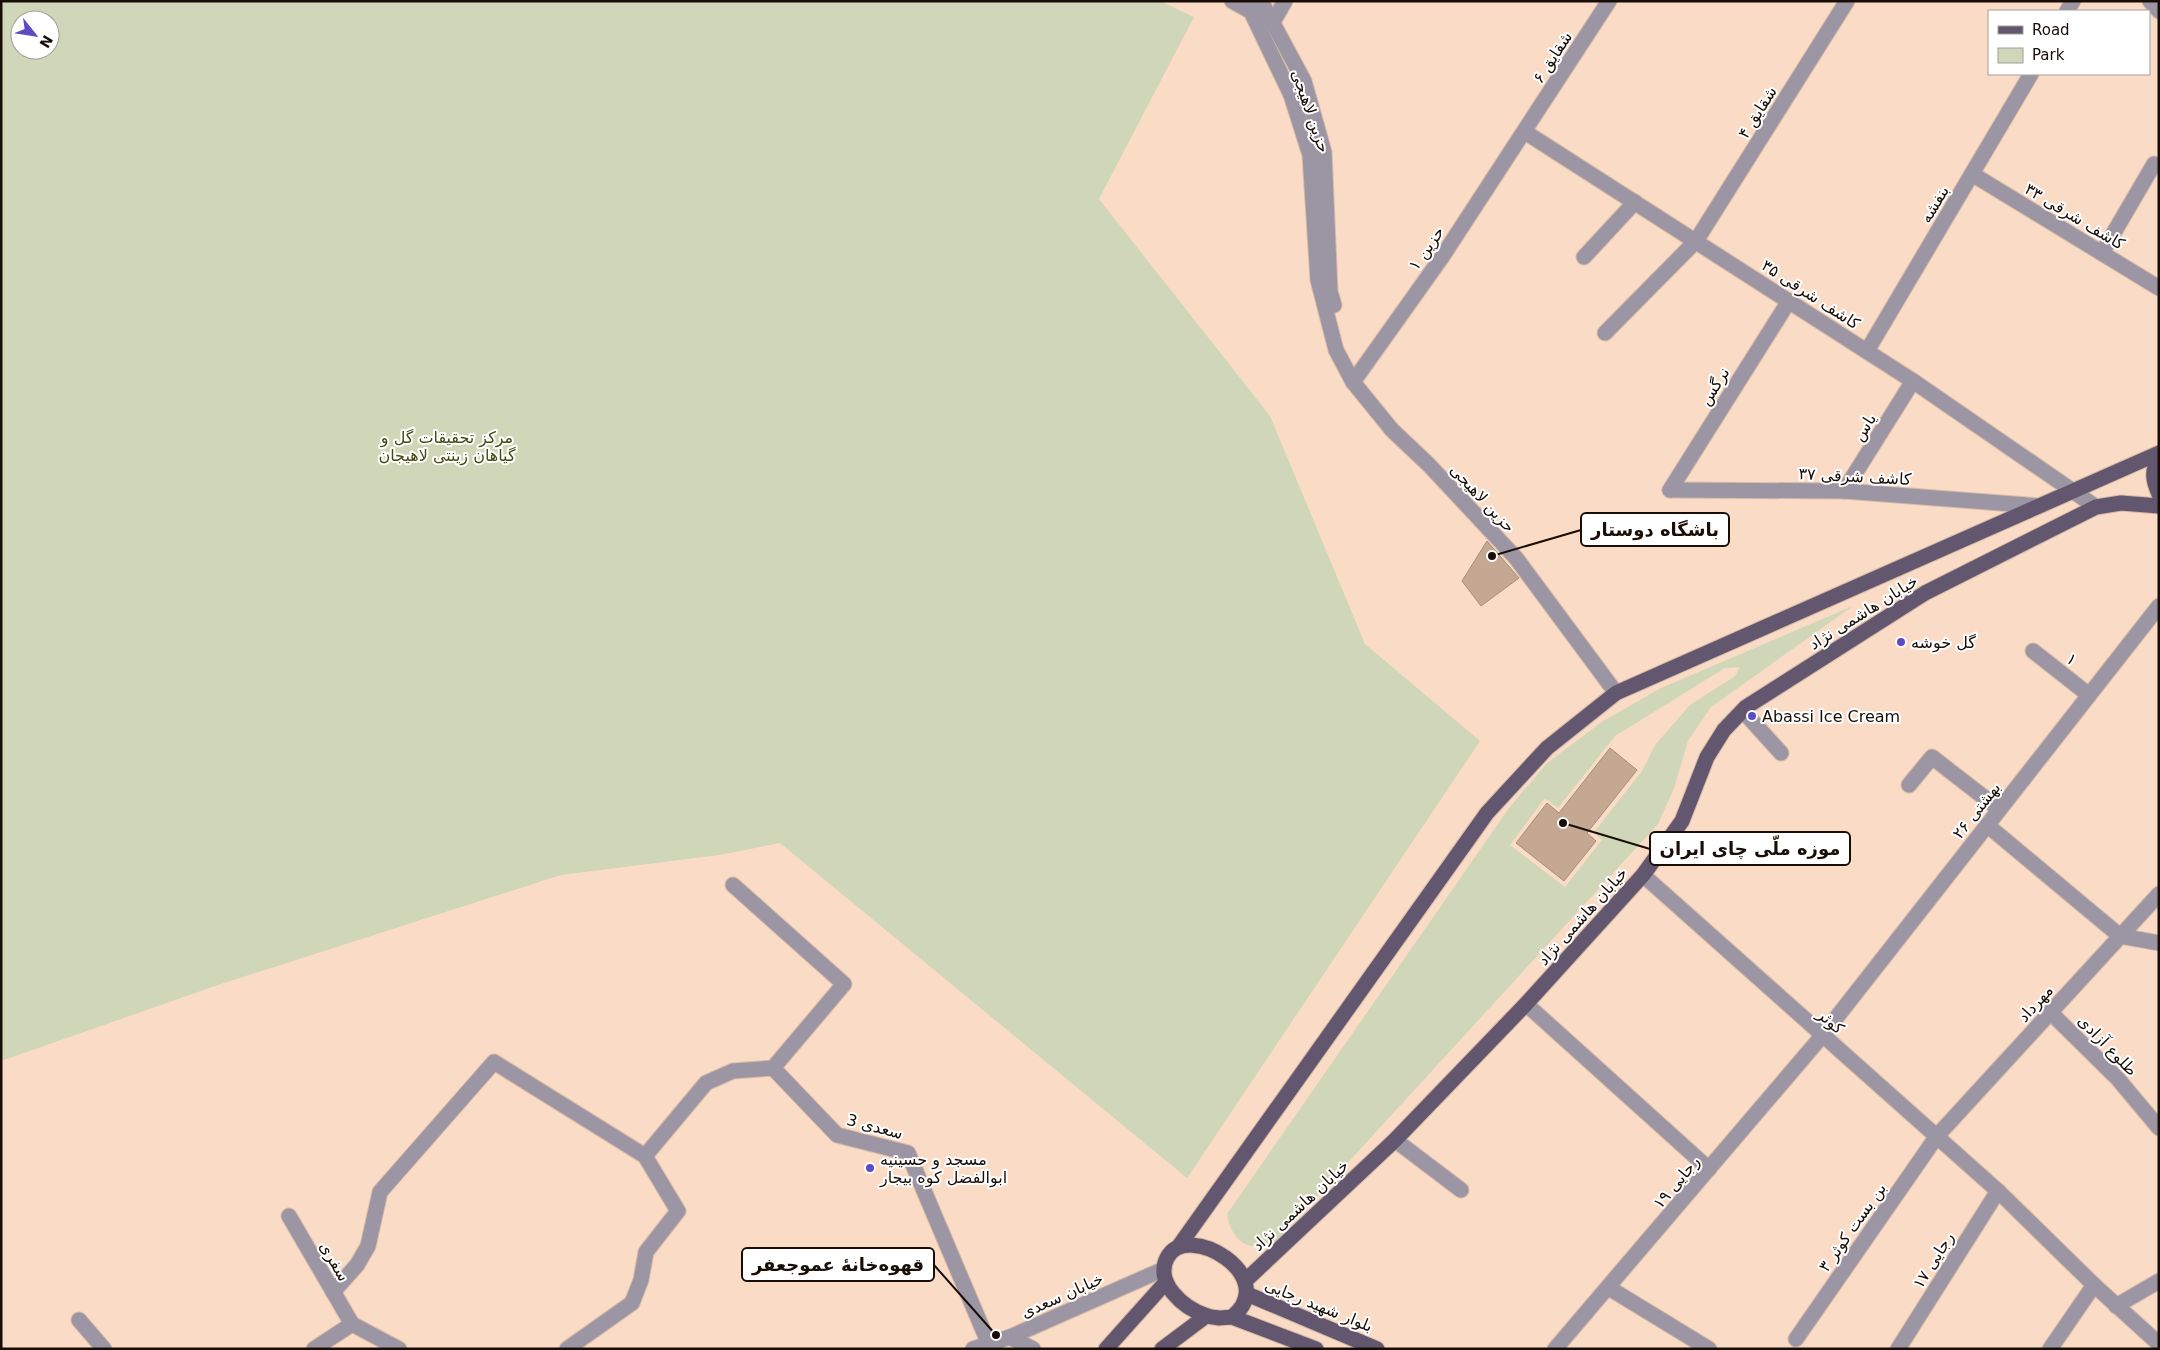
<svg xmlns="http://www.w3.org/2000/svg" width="2160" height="1350" viewBox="0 0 2160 1350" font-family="'DejaVu Sans',Cairo,sans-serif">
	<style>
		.green { fill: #d0d6b8; fill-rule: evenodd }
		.building { fill: #c5a892; stroke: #a88d78 }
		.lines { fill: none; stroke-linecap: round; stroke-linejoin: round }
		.minor-casing { stroke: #d6baa7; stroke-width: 17 }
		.major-casing { stroke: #d6baa7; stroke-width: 17 }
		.minor { stroke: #9c95a3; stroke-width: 15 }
		.major { stroke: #62576e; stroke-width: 15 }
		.poi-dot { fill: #5c4bc3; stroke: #fff; stroke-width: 2 }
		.labels { text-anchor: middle; stroke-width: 4; stroke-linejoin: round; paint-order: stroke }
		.street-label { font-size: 16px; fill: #180e07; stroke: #fff }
		.park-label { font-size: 16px; fill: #434a13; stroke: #fff }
		.poi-label { font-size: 16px; fill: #180e07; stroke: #fff; text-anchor: start }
		.leader { fill: none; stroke: #180e07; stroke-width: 2 }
		.callout-dot { fill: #180e07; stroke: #fff; stroke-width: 2 }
		.callout { fill: #fff; stroke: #180e07; stroke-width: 2 }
		.callout-label { font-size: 18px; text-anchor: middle; font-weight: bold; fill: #180e07 }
	</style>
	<rect width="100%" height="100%" fill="#fadbc5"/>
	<!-- green -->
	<g class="green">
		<path d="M1 1H1160L1194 17 1099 199 1270 416 1365 644 1480 741 1187 1178 780 843 719 855 561 875 215 986 1 1061ZM20 20H50V50H20Z"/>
		<path d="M1853 606 1711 707 1688 741 1674 788 1658 824 1277 1240C1251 1256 1231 1241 1227 1214L1509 808 1547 763 1603 721 1661 688ZM1740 667 1735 676 1690 705 1655 745 1642 771 1594 832 1602 840 1565 887 1510 845 1545 798 1558 808 1615 736 1725 668Z"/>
	</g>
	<!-- building -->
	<g class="building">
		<polygon points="1487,541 1519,578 1481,606 1462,581"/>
		<polygon points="1610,748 1637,770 1587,833 1596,841 1564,881 1516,843 1547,803 1559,813"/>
	</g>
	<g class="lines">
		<!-- minor casing -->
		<g class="minor-casing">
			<g id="minor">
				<polyline points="1232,1 1252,12"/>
				<polyline points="1246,1 1291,95 1310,155 1318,280 1336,350 1353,382 1392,430 1429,465 1516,558 1616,693"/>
				<polyline points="1261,1 1304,81 1324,152 1330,291 1334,305"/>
				<polyline points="2150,1 2159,11"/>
				<polyline points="2067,11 2073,1"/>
				<polyline points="1273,22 1285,1"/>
				<polyline points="1525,132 1913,381 2096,507"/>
				<polyline points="1972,174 2159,288"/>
				<polyline points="2102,253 2154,164"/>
				<polyline points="1584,257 1635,202"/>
				<polyline points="1605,333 1696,241 1847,1"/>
				<polyline points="1867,351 2031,74"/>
				<polyline points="1353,382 1442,257 1609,1"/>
				<polyline points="1670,490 1844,491 2039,506"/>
				<polyline points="1670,490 1789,301"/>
				<polyline points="1844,491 1913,381"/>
				<polyline points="2033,651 2089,695"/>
				<polyline points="1743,711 1781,753"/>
				<polyline points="1909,785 1932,757 1999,809"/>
				<polyline points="1987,825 2120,936 2159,943"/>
				<polyline points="1643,875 1998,1191 2094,1285 2159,1344"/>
				<polyline points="1526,1004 1709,1169"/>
				<polyline points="2050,1012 2118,1079 2159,1128"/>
				<polyline points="773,1068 837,1135 908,1153 989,1344"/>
				<polyline points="1395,1140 1461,1190"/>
				<polyline points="645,1156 706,1083 733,1071 773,1068 844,984 733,885"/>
				<polyline points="289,1216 352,1324"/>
				<polyline points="1609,1288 1709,1349"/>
				<polyline points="333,1292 357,1265 368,1246 380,1192 494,1062 645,1156 678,1211 646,1252 641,1280 632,1303 567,1349"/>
				<polyline points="2116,1306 2159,1281"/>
				<polyline points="79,1320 104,1349"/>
				<polyline points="352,1324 399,1349"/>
				<polyline points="1010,1337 1033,1349"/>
				<polyline points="1796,1339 1937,1136 2159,894"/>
				<polyline points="314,1349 352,1324"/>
				<polyline points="973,1349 1010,1337 1164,1269"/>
				<polyline points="1555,1349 1822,1036 2159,606"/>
				<polyline points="1898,1349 1998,1191"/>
				<polyline points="2050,1349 2094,1285"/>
			</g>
		</g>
		<!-- major casing -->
		<g class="major-casing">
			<g id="major">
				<path d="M2159 458C2151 471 2153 481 2159 494"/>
				<polyline points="1179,1246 1487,813 1547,748 1616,693 2159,453"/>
				<polyline points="1245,1281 1395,1140 1526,1004 1643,875 1682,821 1707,757 1724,730 1746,707 1925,593 2096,507 2121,503 2159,506"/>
				<polyline points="1247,1294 1377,1349"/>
				<path d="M1232 1317C1282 1277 1187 1219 1167 1258 1154 1283 1184 1308 1205 1315 1214 1319 1222 1318 1232 1317L1316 1349"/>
				<polyline points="1106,1349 1166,1282"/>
				<polyline points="1162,1349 1206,1316"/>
			</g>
		</g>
		<!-- minor -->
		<use href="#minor" class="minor"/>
		<!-- major -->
		<use href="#major" class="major"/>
	</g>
	<!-- markers -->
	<g class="poi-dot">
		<circle cx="1901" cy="642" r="5"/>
		<circle cx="1752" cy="716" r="5"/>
		<circle cx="870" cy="1168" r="5"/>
	</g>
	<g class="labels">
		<!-- street labels -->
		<g class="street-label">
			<text transform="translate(1552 57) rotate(-57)" y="6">شقایق ۶</text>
			<text transform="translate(1311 111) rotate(71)" y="6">حزین لاهیجی</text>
			<text transform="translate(1757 112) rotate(-58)" y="6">شقایق ۴</text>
			<text transform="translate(1934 204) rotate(-59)" y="6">بنفشه</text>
			<text transform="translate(2075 216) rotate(31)" y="6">کاشف شرقی ۳۳</text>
			<text transform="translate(1426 248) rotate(-55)" y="6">حزین ۱</text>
			<text transform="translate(1811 294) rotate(33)" y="6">کاشف شرقی ۳۵</text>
			<text transform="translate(1714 386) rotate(-58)" y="6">نرگس</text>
			<text transform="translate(1864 427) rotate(-58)" y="6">یاس</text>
			<text transform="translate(1855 476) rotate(3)" y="6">کاشف شرقی ۳۷</text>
			<text transform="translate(1483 498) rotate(47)" y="6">حزین لاهیجی</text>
			<text transform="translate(1863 612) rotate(-32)" y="6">خیابان هاشمی نژاد</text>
			<text transform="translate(2072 659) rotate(38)" y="6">۱</text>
			<text transform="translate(1976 810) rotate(-52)" y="6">بهشتی ۲۶</text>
			<text transform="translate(1582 916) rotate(-48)" y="6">خیابان هاشمی نژاد</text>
			<text transform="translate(2035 1003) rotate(-48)" y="6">مهرداد</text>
			<text transform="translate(1831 1021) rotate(41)" y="6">کوثر</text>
			<text transform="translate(2108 1045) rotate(46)" y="6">طلوع آزادی</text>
			<text transform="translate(875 1126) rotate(15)" y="6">سعدی 3</text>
			<text transform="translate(1676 1182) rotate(-50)" y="6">رجایی ۱۹</text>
			<text transform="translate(1300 1205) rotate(-43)" y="6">خیابان هاشمی نژاد</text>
			<text transform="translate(1852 1227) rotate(-55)" y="6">بن بست کوثر ۳</text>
			<text transform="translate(1933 1260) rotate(-58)" y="6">رجایی ۱۷</text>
			<text transform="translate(335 1261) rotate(60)" y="6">سفری</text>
			<text transform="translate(1062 1295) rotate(-24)" y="6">خیابان سعدی</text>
			<text transform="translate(1319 1305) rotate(22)" y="6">بلوار شهید رجایی</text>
		</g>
		<!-- park labels -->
		<g class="park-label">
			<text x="447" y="443">مرکز تحقیقات گل و<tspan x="447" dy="18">گیاهان زینتی لاهیجان</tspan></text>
		</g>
		<!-- poi labels -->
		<g class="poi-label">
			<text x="1911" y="648">گل خوشه</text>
			<text x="1762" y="722">Abassi Ice Cream</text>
			<text x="880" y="1165">مسجد و حسینیه<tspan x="880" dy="18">ابوالفضل کوه بیجار</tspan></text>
		</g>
	</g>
	<!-- callouts -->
	<path class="leader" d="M1492 556L1581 530M1563 823L1650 849M996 1335L934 1265"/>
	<g class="callout-dot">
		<circle cx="1492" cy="556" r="5"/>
		<circle cx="1563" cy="823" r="5"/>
		<circle cx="996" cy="1335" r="5"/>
	</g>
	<g class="callout">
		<rect x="1581" y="513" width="148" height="33" rx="5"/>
		<rect x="1650" y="832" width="200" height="33" rx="5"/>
		<rect x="742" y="1248" width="192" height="33" rx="5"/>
	</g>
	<g class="callout-label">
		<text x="1655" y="536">باشگاه دوستار</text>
		<text x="1750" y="855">موزه ملّی چای ایران</text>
		<text x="838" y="1271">قهوه‌خانهٔ عموجعفر</text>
	</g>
	<!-- border -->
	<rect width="2160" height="1350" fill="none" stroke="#180e07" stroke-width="5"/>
	<!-- legend -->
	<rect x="1988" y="10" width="162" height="65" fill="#ffffff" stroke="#a39f9c"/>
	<rect x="1998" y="26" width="25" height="8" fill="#62576e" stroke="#a39f9c"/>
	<text x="2032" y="35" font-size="15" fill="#180e07">Road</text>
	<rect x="1998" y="48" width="25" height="15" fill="#d0d6b8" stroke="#a39f9c"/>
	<text x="2032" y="60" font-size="15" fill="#180e07">Park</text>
	<!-- north arrow -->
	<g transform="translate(35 35) rotate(120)"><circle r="24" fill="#ffffff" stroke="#a39f9c"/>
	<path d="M0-4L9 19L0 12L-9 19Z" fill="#5c4bc3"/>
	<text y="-8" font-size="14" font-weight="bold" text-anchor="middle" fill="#180e07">N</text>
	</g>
</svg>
